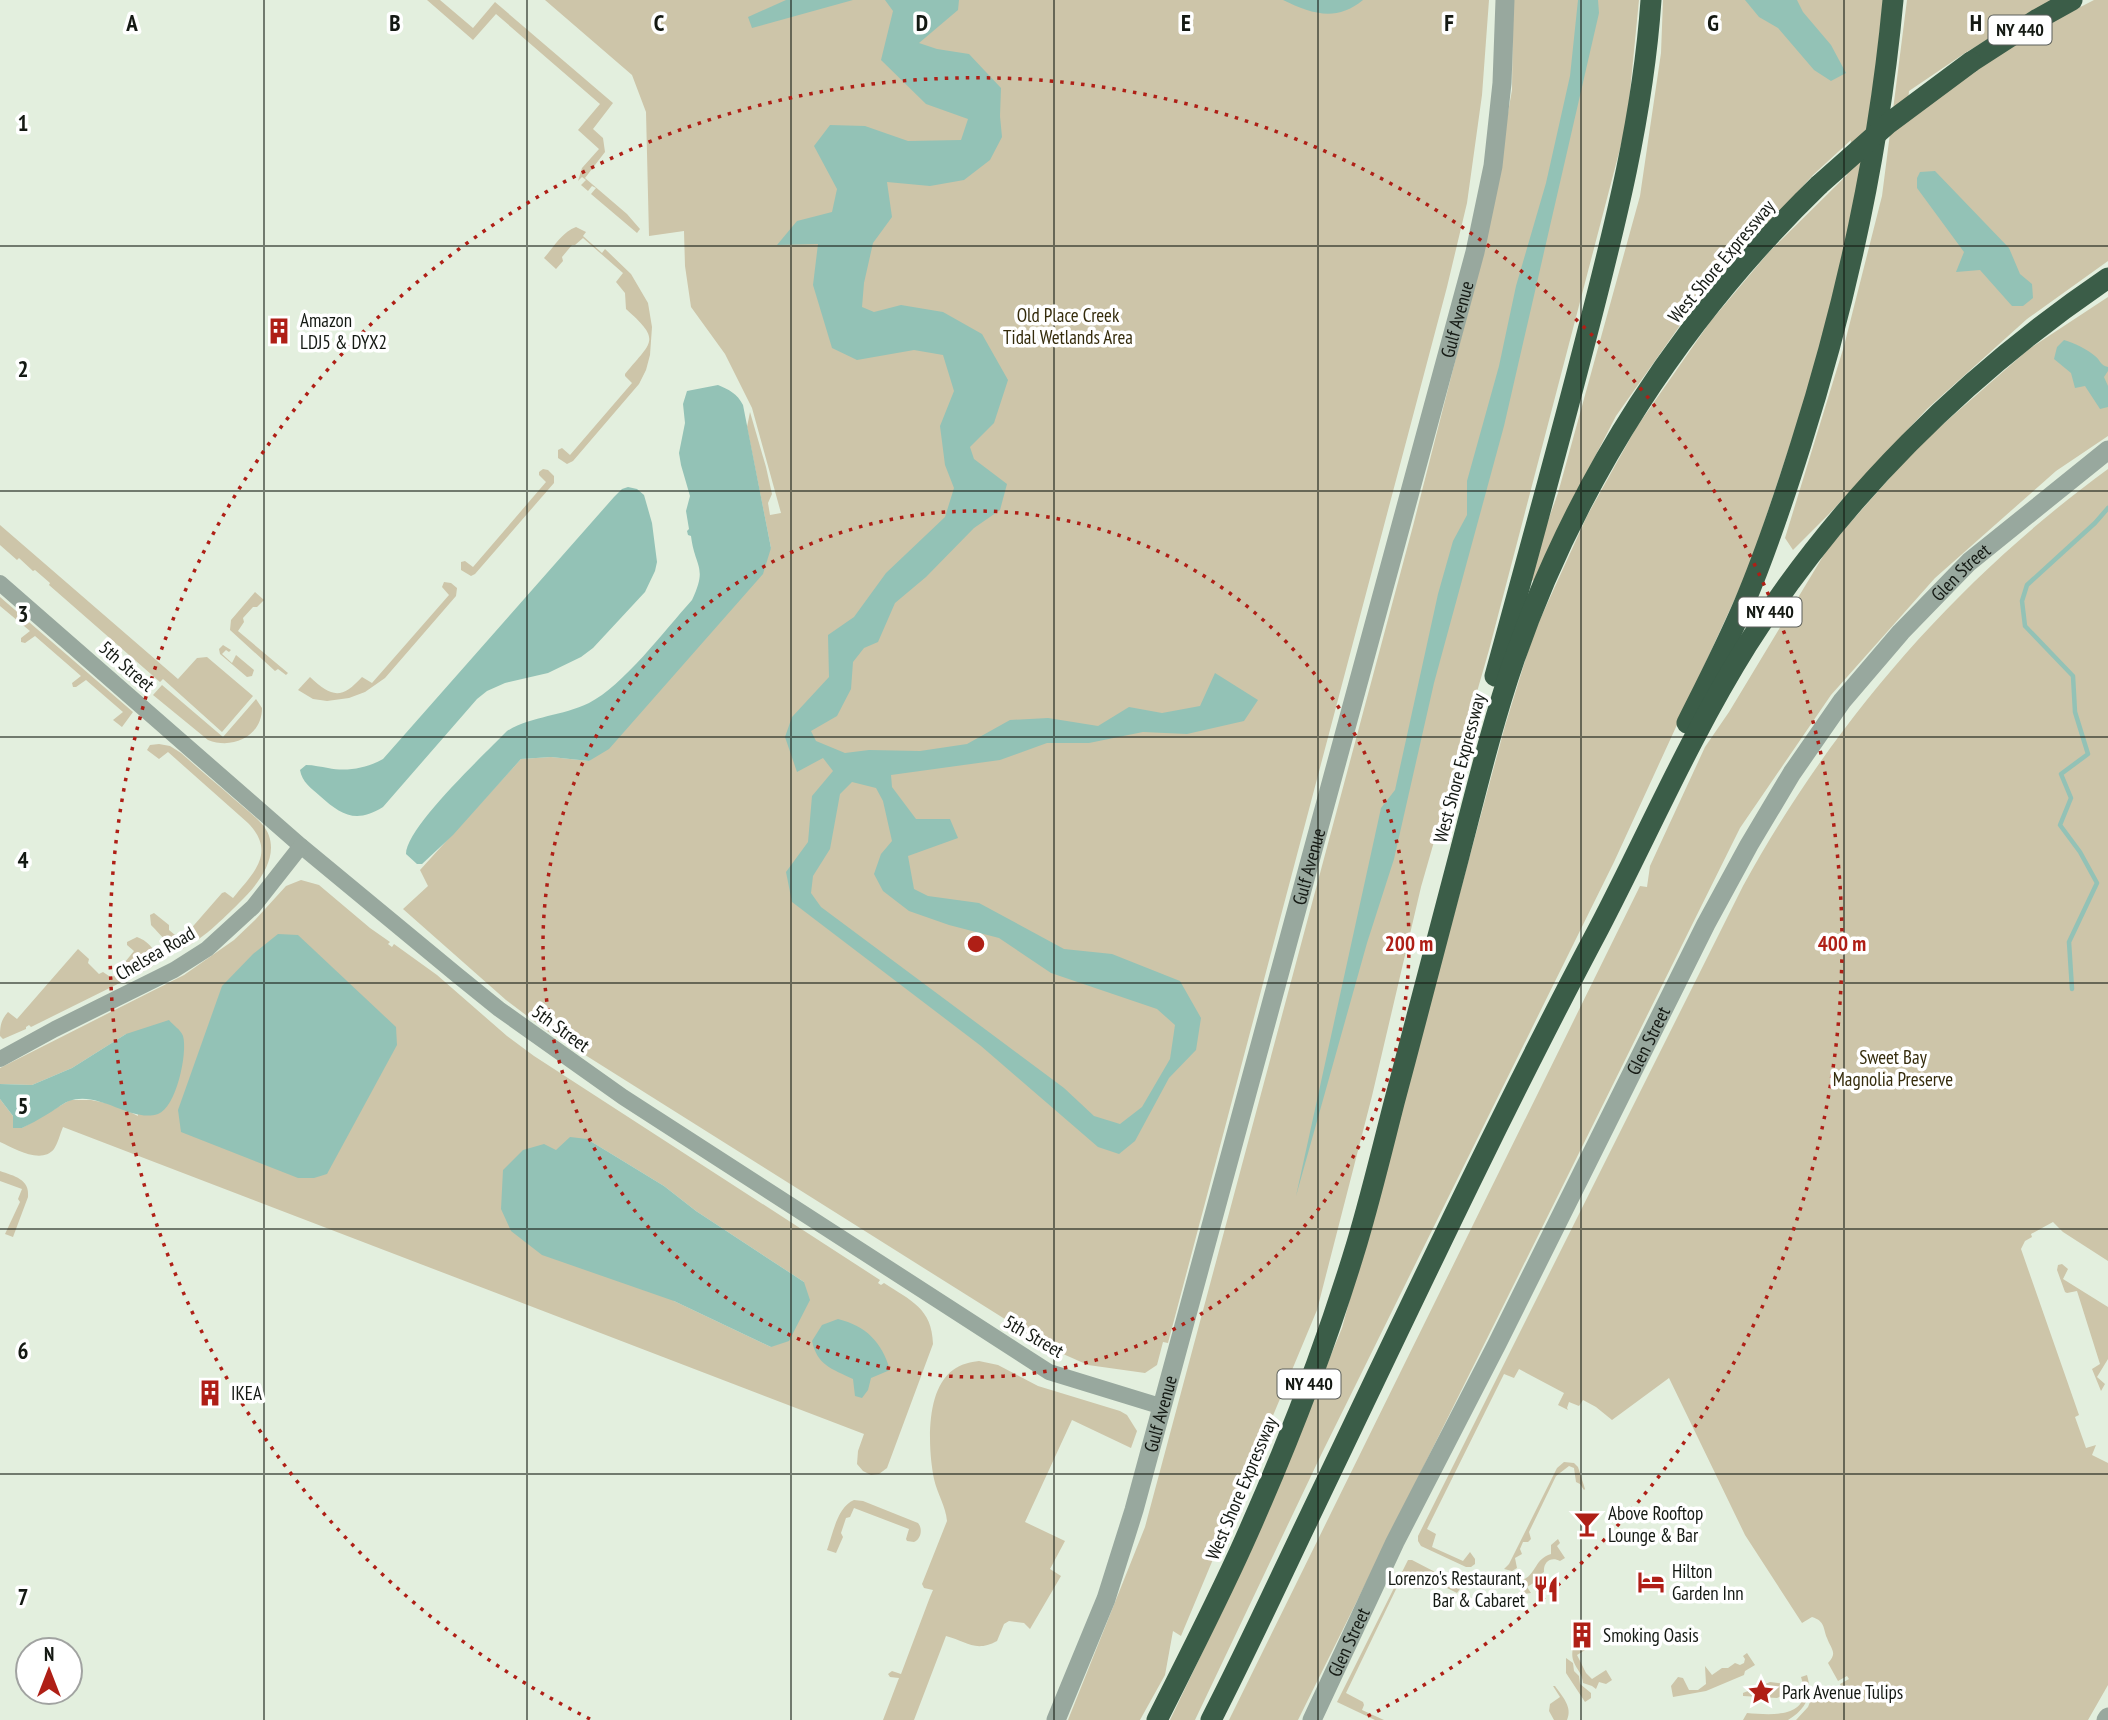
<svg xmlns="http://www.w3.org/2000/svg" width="2108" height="1720" viewBox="0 0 2108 1720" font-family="'PT Sans Narrow',sans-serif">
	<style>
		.green { fill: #cdc5a9; fill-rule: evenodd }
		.water { fill: #93c2b6; fill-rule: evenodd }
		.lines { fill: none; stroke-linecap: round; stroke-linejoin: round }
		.stream { stroke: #93c2b6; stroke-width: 4.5 }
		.minor { stroke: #98a89e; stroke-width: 16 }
		.tertiary { stroke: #98a89e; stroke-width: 19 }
		.motorway { stroke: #3b5d48; stroke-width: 21 }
		.motorway-bridge { stroke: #3b5d48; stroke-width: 21 }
		.grid { fill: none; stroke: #141913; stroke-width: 2; stroke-opacity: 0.55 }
		.ring { fill: none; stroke: #af1f16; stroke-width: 3.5; stroke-dasharray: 3.5 7 }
		.labels { text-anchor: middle; stroke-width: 7; stroke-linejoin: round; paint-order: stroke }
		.shield { fill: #fff; stroke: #5a5e5a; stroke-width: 2 }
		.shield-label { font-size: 18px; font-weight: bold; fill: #141913 }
		.street-label { font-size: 19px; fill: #141913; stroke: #fff }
		.park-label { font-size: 19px; fill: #352c0c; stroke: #fff }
		.poi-label { font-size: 19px; fill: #141913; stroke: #fff; text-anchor: start }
		.grid-label { font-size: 23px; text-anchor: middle; font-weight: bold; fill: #141913; stroke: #fff; stroke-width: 7; stroke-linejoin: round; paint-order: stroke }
		.centre { fill: #af1f16; stroke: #fff; stroke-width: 3.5 }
		.ring-label { font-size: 21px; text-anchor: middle; font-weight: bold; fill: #af1f16; stroke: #fff; stroke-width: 7; stroke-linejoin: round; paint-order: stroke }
	</style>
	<rect width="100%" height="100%" fill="#e3efde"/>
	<!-- green -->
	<g class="green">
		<polygon points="427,0 440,0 473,28 495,2 613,103 593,129 603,138 605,152 585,178 627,214 640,229 637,233 591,194 596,188 592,186 588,191 581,185 586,180 582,177 578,181 582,168 599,149 578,130 600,104 496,14 473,40"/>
		<polygon points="545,0 1489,0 1482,95 1467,203 1447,287 1168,1343 1163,1342 1157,1365 1145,1373 1088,1365 1054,1350 547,1031 506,1000 403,909 428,886 420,870 521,759 551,757 589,761 771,548 747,427 750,412 766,467 772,494 768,503 770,515 781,513 752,408 725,354 691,307 685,266 684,231 649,236 646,112 632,75"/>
		<polygon points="1513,0 1639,0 1627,122 1489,650 1421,887 1372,1096 1317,1310 1181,1636 1173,1631 1165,1675 1140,1720 1068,1720 1145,1527 1413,526 1484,248 1512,90"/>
		<polygon points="1663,0 1883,0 1866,166 1827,334 1749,568 1614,862 1321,1455 1195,1720 1170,1720 1249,1555 1342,1328 1505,726 1533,635 1587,516 1636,428 1710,322 1769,252 1847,175 1851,140 1813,175 1693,307 1616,416 1573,499 1535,581 1527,579 1558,493 1640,196 1661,53"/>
		<polygon points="1907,0 2053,0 1965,53 1909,91 1906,122 1978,68 2059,18 2094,0 2108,0 2108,261 2027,319 1927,409 1829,514 1793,550 1785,538 1844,346 1882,196"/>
		<path d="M576 227 586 232 583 236 602 253 605 249 631 274 648 303 652 327 650 355 646 370 639 384 573 461 567 464 558 458V450L562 448 570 455 632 383 625 376V374C652 341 662 341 626 309L625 293 616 282 623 273 583 238 575 245H572L562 257 563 261 556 269 544 258C553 248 563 231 576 227Z"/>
		<polygon points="2108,297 2108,436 2056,471 1935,578 1831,695 1740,828 1298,1720 1229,1720 1640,886 1647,887 1650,866 1705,747 1729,712 1828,548 1918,446 2029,349"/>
		<polygon points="543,469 548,470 554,476 554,483 475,574 471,576 461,570 461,562 465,561 473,567 546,482 539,475 539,472"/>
		<path d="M2108 469V1261L2063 1232 2053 1222 2031 1234 2032 1237 2025 1241 2021 1249 2079 1415 2075 1417 2086 1448 2096 1445 2092 1455 2108 1463V1685L2088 1720H1796L1808 1707 1814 1692 1825 1691 1836 1686 1847 1702 1860 1696 1847 1698 1840 1684 1849 1679 1847 1676 1838 1681 1828 1663C1838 1653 1831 1649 1827 1638 1823 1628 1825 1621 1812 1617L1802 1623 1745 1535 1669 1378 1612 1420 1596 1407 1583 1400 1579 1406 1569 1402 1567 1408 1568 1410 1558 1405 1564 1393 1519 1369 1514 1378 1504 1374 1427 1529 1436 1534 1432 1547 1463 1561 1470 1552 1475 1559V1564L1471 1567H1466L1421 1546 1418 1541V1536L1743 886C1833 722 1956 580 2108 469Z"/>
		<polygon points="0,525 178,679 197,658 207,657 253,696 222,732 163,679 160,682 49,585 50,583 35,570 33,571 19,558 17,560 0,545"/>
		<path d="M444 582 451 583 457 588 456 596 385 678 365 692 349 698 327 701 313 699 298 690 310 677C332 698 342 699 362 677L372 683 449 595 442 587Z"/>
		<polygon points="255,592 264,600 257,607 253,607 243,618 244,622 238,631 288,673 286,675 278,669 275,671 230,630 231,620"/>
		<polygon points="0,597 133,712 122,727 113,720 123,712 86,680 76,687 73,687 72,683 81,676 35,636 25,643 21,642 21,638 30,631 0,606"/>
		<polygon points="223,645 231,650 229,652 226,650 222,654 232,663 236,655 254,670 252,676 247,677 220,654 219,649"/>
		<path d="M162 685 223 737 256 699 262 708C262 736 233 750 208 740L153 695Z"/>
		<path d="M159 744 170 746 181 753C199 769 217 784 234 799 243 807 254 815 262 824 285 851 259 884 239 903 224 918 200 942 180 950 172 949 158 932 151 925L150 915 154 913 169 925V930L181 940 222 893 225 892 233 898C253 873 277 853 248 823L168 752 159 759 147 750 150 745Z"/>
		<path d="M301 880 319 885 370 928 390 942 388 944 392 947 394 944 437 975 507 1036 534 1056 880 1280 878 1283 881 1285 884 1283C911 1301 932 1308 933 1344L887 1468 879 1474 871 1475 863 1471 857 1464 858 1451 864 1434 63 1127C60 1134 58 1143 54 1149 41 1165 14 1148 0 1142V1099L13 1116 14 1128H22L70 1100H91L116 1105 138 1116 126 1034 72 1068 32 1085 0 1084V1068L184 975 234 940 255 920 286 886ZM587 1139 664 1186 696 1211 804 1282 771 1347 674 1301Z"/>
		<path d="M137 937C146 940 156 949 157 959L152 967 31 1027 29 1025 26 1027V1029L3 1039 0 1036C0 1026 1 1020 8 1012L17 1019 78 949 89 959 88 963 99 974 103 972 112 978 134 951 127 945V942Z"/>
		<path d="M0 1171C14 1176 30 1179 28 1197L13 1237 5 1234 20 1202 18 1199 22 1189 0 1181Z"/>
		<polygon points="2062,1264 2068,1269 2063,1279 2108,1307 2108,1359 2097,1377 2105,1384 2101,1391 2092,1369 2100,1364 2077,1291 2067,1293 2065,1292 2057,1270 2058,1265"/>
		<path d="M979 1361 998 1365 1038 1386 1120 1411 1127 1415 1137 1431 1131 1448 1072 1420 1025 1522 1065 1541 1050 1569 1061 1576 1030 1629 1024 1623 1009 1621 1004 1624 997 1641C975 1653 966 1641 946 1636L914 1720H883L899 1678 890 1677 888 1674 892 1671 901 1674 930 1597 933 1590 924 1588 922 1584 947 1521C946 1507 937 1493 934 1479 928 1449 925 1390 953 1370 961 1364 970 1362 979 1361Z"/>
		<polygon points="1564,1462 1574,1463 1578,1467 1585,1489 1584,1490 1580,1484 1576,1482 1574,1468 1569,1466 1556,1476 1529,1532 1531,1539 1528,1542 1523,1542 1520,1549 1522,1554 1515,1558 1517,1568 1512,1571 1504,1569 1509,1564 1557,1468"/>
		<path d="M854 1500 863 1501 918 1523C923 1529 921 1539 914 1542L907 1541 906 1539 909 1529 854 1508 850 1517 846 1518 841 1533 843 1537 836 1553 827 1550C833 1534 837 1507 854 1500Z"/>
		<path d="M1558 1539 1560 1543 1557 1546 1565 1558 1560 1561C1551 1556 1543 1562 1544 1572L1541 1574 1543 1577 1527 1587 1531 1593 1523 1594 1517 1582C1538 1577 1532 1560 1551 1554V1545Z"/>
		<path d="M1408 1560H1412L1462 1586 1457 1593 1431 1580 1427 1587C1417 1592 1409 1586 1399 1583L1346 1693 1363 1702 1364 1705 1362 1710 1384 1720H1375L1337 1702Z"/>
		<path d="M1586 1641 1590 1647 1577 1655 1586 1673 1592 1679 1606 1670 1612 1680 1606 1684 1599 1682 1596 1689 1592 1686 1583 1683C1582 1669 1569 1665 1573 1648Z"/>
		<polygon points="1747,1653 1755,1665 1745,1671 1744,1675 1706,1691 1673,1697 1671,1686 1678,1677 1683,1678 1689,1690 1698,1690 1706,1684 1705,1666 1712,1675 1722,1668 1728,1668 1735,1663 1740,1665 1744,1663 1745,1659 1743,1656"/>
		<polygon points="1566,1658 1573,1663 1574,1671 1579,1676 1580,1684 1591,1693 1591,1698 1585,1702 1566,1673"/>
		<path d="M1807 1675C1813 1695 1806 1709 1788 1720H1743L1747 1713C1773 1715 1815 1719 1801 1677Z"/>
		<polygon points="1770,1682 1785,1684 1787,1689 1784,1695 1777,1698 1743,1696 1743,1693"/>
		<path d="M1553 1686H1555C1562 1696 1573 1707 1567 1720H1554L1549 1711 1550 1704 1560 1697Z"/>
	</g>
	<!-- water -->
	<g class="water">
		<polygon points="786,0 853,0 752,28 748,17"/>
		<path d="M885 0H959L958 10 919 43 937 49 969 54 1001 88 1000 116 1002 137 990 160 964 180 930 186 887 182 892 217 873 243 864 283 862 307 874 312 901 305 943 312 982 334 1008 380 994 423 970 447 974 459 1007 484 1000 510 974 528 926 577 895 603 878 642 864 648 853 662 851 689 837 716 811 731 816 741 845 753 869 750 920 751 967 744 1010 720 1048 718 1098 726 1129 707 1162 713 1200 706 1215 673 1258 700 1244 721 1187 734 1143 732 1089 743H1047L1000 760 891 775 892 787 916 819H950L958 838 908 856 914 889 928 896 979 903 1064 949 1112 954 1180 981 1201 1018 1196 1050 1169 1078 1135 1141 1119 1154 1098 1147 981 1046 792 902 786 872 808 842 812 796 833 771 823 758 797 772 785 737 792 717 829 677 828 635 854 617 886 573 945 517 954 488 945 465 940 426 954 391 943 355 914 350 857 360 832 348 813 285 818 244 777 245 797 221 832 212 837 189 814 146 830 125 865 126 908 141 961 140 968 119 926 104 881 60 893 11ZM852 782 876 788 883 801 892 841 881 854 874 874 883 891 909 911 949 925 999 938 1051 973 1157 1009 1175 1025 1170 1059 1142 1107 1120 1124 1094 1116 1064 1088 821 907 811 893 813 876 830 849 840 794Z"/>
		<path d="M1283 0H1363C1336 22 1312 14 1283 0Z"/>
		<polygon points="1578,0 1598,0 1599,13 1504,426 1434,683 1394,859 1367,943 1296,1196 1381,808 1395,790 1438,594 1453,541 1467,515 1467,481 1499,366 1516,286 1546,183 1570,76"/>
		<polygon points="1745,0 1797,0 1803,12 1831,45 1846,73 1831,81 1814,70 1778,28 1759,17"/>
		<polygon points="1935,171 2009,248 2020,274 2032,284 2033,298 2023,306 2012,306 1980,270 1956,272 1964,252 1917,188 1917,178 1920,172"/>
		<path d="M2064 340C2074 343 2087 349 2095 356 2101 361 2100 365 2108 367V371L2104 377 2108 386V407L2100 409 2085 386 2075 388 2071 373 2054 359 2057 347Z"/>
		<path d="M718 385C729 390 737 393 743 405L771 548 763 574 609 749 589 761 551 757 521 759 453 835 422 864H417L406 854C406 827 486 753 507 731 532 716 562 716 589 703 623 686 665 630 692 600 708 566 695 568 691 536L688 535 687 531 689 529 686 511 690 496 681 465 679 453 685 423 683 404 687 391Z"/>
		<path d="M628 487 637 489 644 495 652 523 657 562 655 571 645 592 593 648 581 657 548 673 505 683 487 691 477 699 383 807C356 824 341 815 320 796 311 788 302 782 300 770L306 765C314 765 321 767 328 768 347 772 367 768 383 759L614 497 622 489Z"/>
		<polygon points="278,934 298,935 396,1027 397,1045 327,1174 314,1178 298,1178 181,1132 178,1110 222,986 253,954"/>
		<path d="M169 1020C173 1025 181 1030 183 1036 188 1053 176 1108 158 1114 131 1123 99 1090 69 1101 61 1104 54 1111 46 1115 38 1120 30 1124 22 1128H13V1116L0 1099V1084L32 1085 72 1068 126 1034Z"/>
		<polygon points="570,1137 587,1139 664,1186 696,1211 804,1282 810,1300 789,1341 771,1347 674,1301 542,1255 511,1231 501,1209 503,1170 523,1150 544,1144 556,1150"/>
		<path d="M838 1319C866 1326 882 1342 890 1370L871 1378 868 1390 862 1398 855 1396 853 1379C832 1369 817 1365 812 1341L822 1325Z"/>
	</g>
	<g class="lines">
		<!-- stream -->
		<polyline class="stream" points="2072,989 2069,942 2097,883 2080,852 2060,825 2071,798 2061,774 2088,754 2075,712 2073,676 2025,626 2022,601 2027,585 2095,523 2108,508"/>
		<!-- minor -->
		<g class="minor">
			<polyline points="0,583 301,846 457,975 499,1009 623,1097 1049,1372 1163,1407"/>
			<polyline points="0,1059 55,1029 174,970 207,949 253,907 301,846"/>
		</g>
		<!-- tertiary -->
		<g class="tertiary">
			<path id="s1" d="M1056 1720 1106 1599 1134 1510 1475 252 1493 166 1502 83 1505 0"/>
			<path id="s2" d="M1312 1720 1395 1542 1497 1344 1706 924 1749 845 1792 773 1842 701 1901 632 1969 562 2108 450"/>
			<polyline points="2106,1720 2108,1717"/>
		</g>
		<!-- motorway -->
		<g class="motorway">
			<polyline points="1971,62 2036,20 2072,0"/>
			<path d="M1495 676C1526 563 1557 451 1586 338 1615 226 1643 116 1651 0"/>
			<path d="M1687 723C1707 683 1727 644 1744 604 1766 552 1784 498 1801 444 1847 299 1879 152 1893 0"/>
			<path d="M1157 1720C1186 1662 1216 1604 1243 1544 1287 1446 1326 1346 1357 1243 1371 1196 1382 1150 1394 1103 1416 1021 1437 939 1459 856 1476 791 1492 724 1514 660 1577 479 1682 318 1819 185"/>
			<path d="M1211 1720C1244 1656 1274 1591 1305 1526 1401 1326 1495 1124 1599 928 1648 834 1690 736 1747 645 1840 499 1965 375 2108 278"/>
		</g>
		<!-- motorway-bridge -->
		<polyline class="motorway-bridge" points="1819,185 1889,123 1971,62"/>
	</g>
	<!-- grid -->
	<path class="grid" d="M264 0V1720M527 0V1720M791 0V1720M1054 0V1720M1318 0V1720M1581 0V1720M1844 0V1720M0 246H2108M0 491H2108M0 737H2108M0 983H2108M0 1229H2108M0 1474H2108"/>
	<!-- distance rings -->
	<g class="ring">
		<circle cx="976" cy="944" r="433"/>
		<path d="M590 1719A866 866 0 1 1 1362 1719"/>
	</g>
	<!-- icons -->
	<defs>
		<g id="building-bare" transform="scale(2.1)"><path d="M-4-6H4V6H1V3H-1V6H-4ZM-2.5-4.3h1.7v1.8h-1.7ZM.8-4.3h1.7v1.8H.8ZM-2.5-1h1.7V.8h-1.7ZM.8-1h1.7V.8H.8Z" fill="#af1f16" stroke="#fff" stroke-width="2.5" paint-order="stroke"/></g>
		<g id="bar-bare" transform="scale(2.1)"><path d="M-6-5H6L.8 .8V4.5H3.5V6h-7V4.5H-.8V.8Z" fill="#af1f16" stroke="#fff" stroke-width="2.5" paint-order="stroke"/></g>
		<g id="hotel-bare" transform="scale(2.1)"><path d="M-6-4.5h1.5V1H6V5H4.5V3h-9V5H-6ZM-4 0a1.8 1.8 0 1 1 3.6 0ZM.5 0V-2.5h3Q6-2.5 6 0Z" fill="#af1f16" stroke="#fff" stroke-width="2.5" paint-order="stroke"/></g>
		<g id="restaurant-bare" transform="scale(2.1)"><path d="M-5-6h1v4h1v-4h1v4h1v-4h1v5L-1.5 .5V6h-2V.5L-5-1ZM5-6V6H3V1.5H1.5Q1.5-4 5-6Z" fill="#af1f16" stroke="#fff" stroke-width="2.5" paint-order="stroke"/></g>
		<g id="sight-bare" transform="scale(2.1)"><path d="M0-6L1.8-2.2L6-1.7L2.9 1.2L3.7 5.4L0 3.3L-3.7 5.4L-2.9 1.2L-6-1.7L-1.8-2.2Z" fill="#af1f16" stroke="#fff" stroke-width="2.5" paint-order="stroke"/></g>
	</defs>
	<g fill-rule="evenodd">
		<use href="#building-bare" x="279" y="331"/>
		<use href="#building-bare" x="210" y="1393"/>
		<use href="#bar-bare" x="1587" y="1524"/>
		<use href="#hotel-bare" x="1651" y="1582"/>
		<use href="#restaurant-bare" x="1546" y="1589"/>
		<use href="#building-bare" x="1582" y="1635"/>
		<use href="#sight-bare" x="1761" y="1692"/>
	</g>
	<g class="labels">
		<!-- shield labels -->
		<g class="shield">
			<rect x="1988.5" y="15.5" width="63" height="29" rx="5"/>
			<rect x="1738.5" y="597.5" width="63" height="29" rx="5"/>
			<rect x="1277.5" y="1369.5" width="63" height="29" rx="5"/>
		</g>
		<g class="shield-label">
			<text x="2020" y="36">NY 440</text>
			<text x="1770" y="618">NY 440</text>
			<text x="1309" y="1390">NY 440</text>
		</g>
		<!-- street labels -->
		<g class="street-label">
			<text transform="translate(1721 261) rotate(-50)" y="7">West Shore Expressway</text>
			<text dy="7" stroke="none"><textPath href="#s1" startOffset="1458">Gulf Avenue</textPath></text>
			<text dy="7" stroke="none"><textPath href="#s2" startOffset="1325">Glen Street</textPath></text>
			<text transform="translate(127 666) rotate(41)" y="7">5th Street</text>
			<text transform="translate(1459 768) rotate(-75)" y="7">West Shore Expressway</text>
			<text dy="7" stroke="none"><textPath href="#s1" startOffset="891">Gulf Avenue</textPath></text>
			<text transform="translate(155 953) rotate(-30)" y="7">Chelsea Road</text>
			<text transform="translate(561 1028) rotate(36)" y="7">5th Street</text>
			<text dy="7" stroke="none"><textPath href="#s2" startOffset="758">Glen Street</textPath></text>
			<text transform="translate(1034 1336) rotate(30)" y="7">5th Street</text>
			<text dy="7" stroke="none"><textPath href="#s1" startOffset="324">Gulf Avenue</textPath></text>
			<text transform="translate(1241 1488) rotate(-67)" y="7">West Shore Expressway</text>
			<text dy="7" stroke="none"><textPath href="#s2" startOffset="86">Glen Street</textPath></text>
		</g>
		<!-- park labels -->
		<g class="park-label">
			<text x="1068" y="322">Old Place Creek<tspan x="1068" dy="22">Tidal Wetlands Area</tspan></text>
			<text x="1893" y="1064">Sweet Bay<tspan x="1893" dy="22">Magnolia Preserve</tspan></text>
		</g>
		<!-- poi labels -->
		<g class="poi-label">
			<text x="300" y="327">Amazon<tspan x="300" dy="22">LDJ5 &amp; DYX2</tspan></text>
			<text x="231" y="1400">IKEA</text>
			<text x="1608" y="1520">Above Rooftop<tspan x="1608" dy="22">Lounge &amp; Bar</tspan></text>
			<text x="1672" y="1578">Hilton<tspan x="1672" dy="22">Garden Inn</tspan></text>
			<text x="1525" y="1585" text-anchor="end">Lorenzo's Restaurant,<tspan x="1525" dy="22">Bar &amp; Cabaret</tspan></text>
			<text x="1603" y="1642">Smoking Oasis</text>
			<text x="1782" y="1699">Park Avenue Tulips</text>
		</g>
	</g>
	<g class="grid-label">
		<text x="132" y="31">A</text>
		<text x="395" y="31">B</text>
		<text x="659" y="31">C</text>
		<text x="922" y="31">D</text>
		<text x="1186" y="31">E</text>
		<text x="1449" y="31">F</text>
		<text x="1713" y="31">G</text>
		<text x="1976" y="31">H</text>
		<text x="23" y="131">1</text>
		<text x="23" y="377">2</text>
		<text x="23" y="622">3</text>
		<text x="23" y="868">4</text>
		<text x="23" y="1114">5</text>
		<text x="23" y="1359">6</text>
		<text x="23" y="1605">7</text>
	</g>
	<circle cx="976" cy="944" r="10" class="centre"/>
	<g class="ring-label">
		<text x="1409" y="951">200 m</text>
		<text x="1842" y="951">400 m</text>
	</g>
	<!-- north arrow -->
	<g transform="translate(49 1671)"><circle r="33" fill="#ffffff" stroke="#a1a3a1" stroke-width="2"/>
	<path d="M0-5L12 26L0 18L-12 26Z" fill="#af1f16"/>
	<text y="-10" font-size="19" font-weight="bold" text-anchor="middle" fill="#141913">N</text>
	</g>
</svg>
